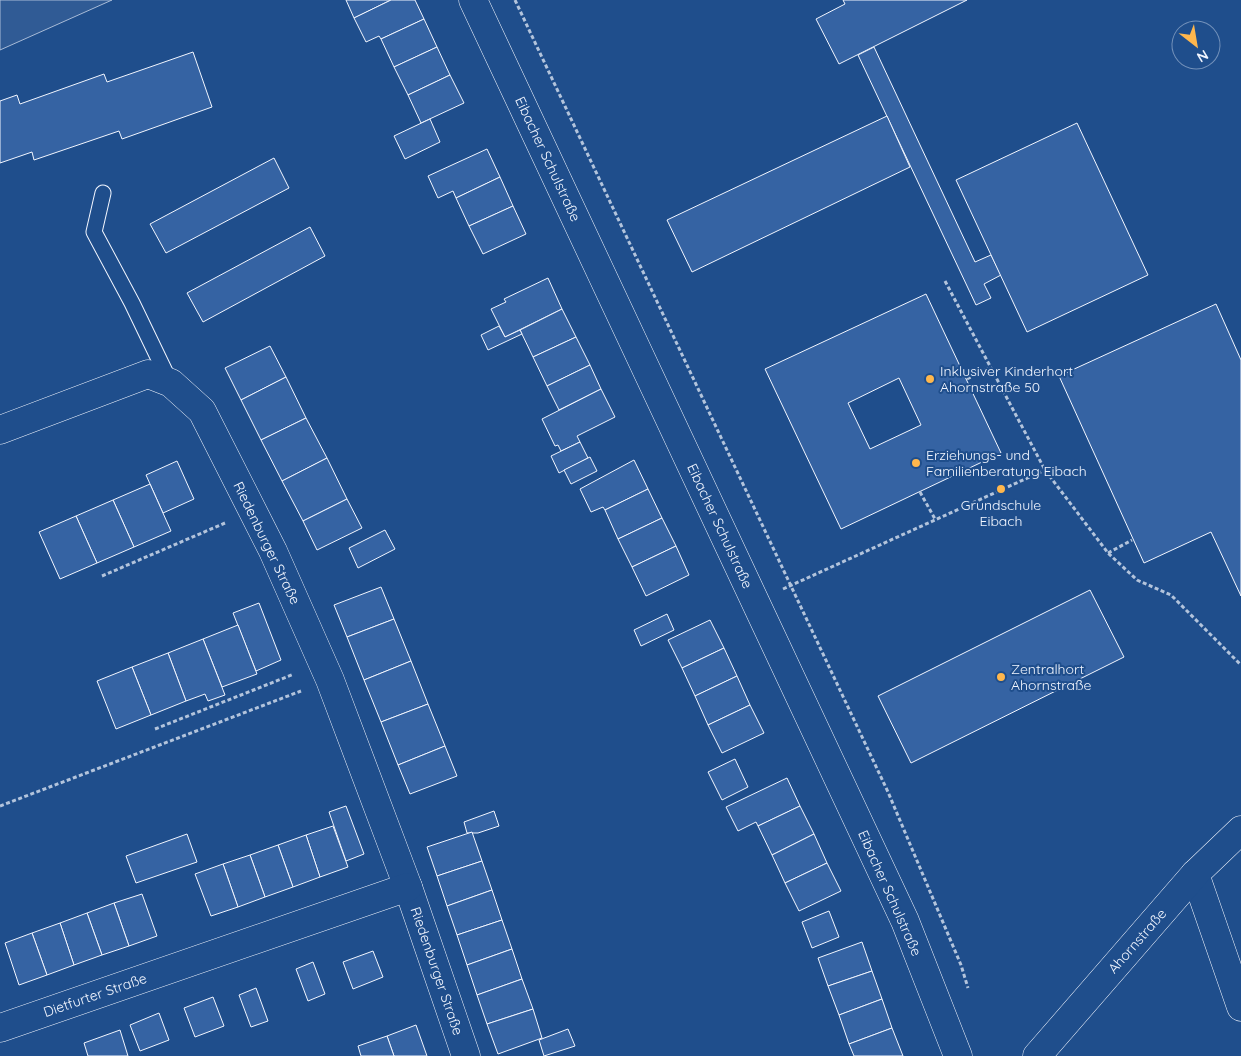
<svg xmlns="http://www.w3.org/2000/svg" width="1241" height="1056" viewBox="0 0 1241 1056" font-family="Quicksand,sans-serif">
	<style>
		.built { fill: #305b95; stroke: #a8bbd7 }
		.building { fill: #3563a3; stroke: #f2f6ff; fill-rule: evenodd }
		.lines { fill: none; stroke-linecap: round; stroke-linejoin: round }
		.service-casing { stroke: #f2f6ff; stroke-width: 17 }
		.minor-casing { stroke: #f2f6ff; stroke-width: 29 }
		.path { stroke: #b3c4dc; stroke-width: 3; stroke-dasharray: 4 2.5; stroke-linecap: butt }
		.service { stroke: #1f4e8c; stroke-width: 15 }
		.minor { stroke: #1f4e8c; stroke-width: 28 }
		.poi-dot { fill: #ffb74d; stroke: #1f4e8c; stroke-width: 2 }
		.labels { text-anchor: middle; stroke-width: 4; stroke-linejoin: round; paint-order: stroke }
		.street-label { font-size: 14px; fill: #f2f6ff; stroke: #1f4e8c }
		.poi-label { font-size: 14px; fill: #f2f6ff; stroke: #1f4e8c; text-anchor: start }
	</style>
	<rect width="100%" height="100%" fill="#1f4e8c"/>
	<!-- built -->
	<polygon class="built" points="0,0 112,0 0,50"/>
	<!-- building -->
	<g class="building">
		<polygon points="346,0 391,0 354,18"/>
		<polygon points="391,0 415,0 424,19 381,39 379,36 366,42 354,18"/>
		<polygon points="843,0 967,0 839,64 816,19 845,4"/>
		<polygon points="424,19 437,47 394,67 381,39"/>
		<polygon points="437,47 450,75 408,95 394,67"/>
		<polygon points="874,47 975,262 991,255 1001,275 984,284 991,298 976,305 858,55"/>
		<polygon points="193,52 212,107 122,139 119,131 34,160 32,152 0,163 0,101 17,95 20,104 104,74 107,82"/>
		<polygon points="450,75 464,103 421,123 408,95"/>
		<polygon points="887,116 910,167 692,272 667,220"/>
		<polygon points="430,119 440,142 405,159 394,136"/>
		<polygon points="1077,123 1148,275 1027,332 956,180"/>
		<polygon points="487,149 500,177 456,198 453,191 438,198 428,176"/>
		<polygon points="274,158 289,188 166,253 150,224"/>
		<polygon points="500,177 513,206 469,226 456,198"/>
		<polygon points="513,206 526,234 483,254 469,226"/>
		<polygon points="310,227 325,256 203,322 187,293"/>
		<polygon points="548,278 562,309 505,337 491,309 506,302 504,299"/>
		<path d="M926 294 1001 453 841 529 765 369ZM899 378 921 425 870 449 848 403Z"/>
		<polygon points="1216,304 1241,360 1241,596 1211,532 1144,563 1059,376"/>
		<polygon points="562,309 576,337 533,357 520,330"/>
		<polygon points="499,326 505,337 520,330 522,334 488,350 481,335"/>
		<polygon points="576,337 590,365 547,386 533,357"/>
		<polygon points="270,346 286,377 241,400 225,368"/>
		<polygon points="590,365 601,389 559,410 547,386"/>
		<polygon points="286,377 306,418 261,440 241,400"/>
		<polygon points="601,389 615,417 577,436 580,442 561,451 558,445 555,446 542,419"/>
		<polygon points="306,418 327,458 282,481 261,440"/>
		<polygon points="580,442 588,458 559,473 551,456"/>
		<polygon points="590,457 597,471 571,484 564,470"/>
		<polygon points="327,458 347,499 303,521 282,481"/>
		<polygon points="634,460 648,489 605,510 603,507 591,512 580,489"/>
		<polygon points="177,461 194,499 163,513 146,475"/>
		<polygon points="150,484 171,531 134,547 113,500"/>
		<polygon points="648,489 662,518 618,539 605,510"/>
		<polygon points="347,499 362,528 317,550 303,521"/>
		<polygon points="113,500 134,547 97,563 76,516"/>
		<polygon points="76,516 97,563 60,579 39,532"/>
		<polygon points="662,518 676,546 632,567 618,539"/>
		<polygon points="385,530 395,549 358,568 349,548"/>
		<polygon points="676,546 689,575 646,596 632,567"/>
		<polygon points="381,587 394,619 347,637 334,605"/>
		<polygon points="1090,590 1124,657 911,763 878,696"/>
		<polygon points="259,603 281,660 256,671 233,613"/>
		<polygon points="667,614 674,630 641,646 634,630"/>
		<polygon points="394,619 411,661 364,680 347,637"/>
		<polygon points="710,620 724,648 682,668 668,640"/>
		<polygon points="238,625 257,674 222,687 203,639"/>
		<polygon points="203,639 225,695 208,701 205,694 186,701 168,653"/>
		<polygon points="724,648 737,676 695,696 682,668"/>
		<polygon points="168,653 186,701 151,715 132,667"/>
		<polygon points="411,661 428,704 381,722 364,680"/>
		<polygon points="132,667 151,715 116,729 97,681"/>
		<polygon points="737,676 750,705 708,725 695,696"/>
		<polygon points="428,704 445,746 398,765 381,722"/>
		<polygon points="750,705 764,733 722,753 708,725"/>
		<polygon points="445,746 457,776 410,794 398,765"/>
		<polygon points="735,759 748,787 722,800 708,772"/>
		<polygon points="787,778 800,806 758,826 756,822 738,831 726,807"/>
		<polygon points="346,806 364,854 346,861 329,812"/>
		<polygon points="800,806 814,834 772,855 758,826"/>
		<polygon points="494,811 499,826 478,833 467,833 464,822"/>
		<polygon points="333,826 348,867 320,877 306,835"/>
		<polygon points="472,832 482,861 437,876 427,847"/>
		<polygon points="187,834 197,862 136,883 126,856"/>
		<polygon points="814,834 827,863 785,883 772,855"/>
		<polygon points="306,835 320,877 293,887 278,845"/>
		<polygon points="278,845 293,887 265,897 250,855"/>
		<polygon points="250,855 265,897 238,907 223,864"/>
		<polygon points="482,861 492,890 447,906 437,876"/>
		<polygon points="827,863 841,891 799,911 785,883"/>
		<polygon points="223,864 238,907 211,916 195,874"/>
		<polygon points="492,890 502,920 457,935 447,906"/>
		<polygon points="142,894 157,936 129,946 114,903"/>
		<polygon points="114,903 129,946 102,955 87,913"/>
		<polygon points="829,911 839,937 812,948 802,922"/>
		<polygon points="87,913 102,955 74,965 60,923"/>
		<polygon points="502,920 512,949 467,965 457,935"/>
		<polygon points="60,923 74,965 47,975 32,933"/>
		<polygon points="32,933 47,975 19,985 5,943"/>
		<polygon points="862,942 872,971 828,986 818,958"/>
		<polygon points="512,949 522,979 477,995 467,965"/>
		<polygon points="373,951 383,977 353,989 343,962"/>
		<polygon points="313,962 325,994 308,1001 296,969"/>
		<polygon points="872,971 882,999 839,1015 828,986"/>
		<polygon points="522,979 533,1009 487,1024 477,995"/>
		<polygon points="256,988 268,1021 251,1027 239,995"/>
		<polygon points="213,997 224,1026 195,1037 184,1008"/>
		<polygon points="882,999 892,1028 849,1044 839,1015"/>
		<polygon points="533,1009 542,1038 498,1054 487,1024"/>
		<polygon points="159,1013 169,1040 140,1051 130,1025"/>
		<polygon points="416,1025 427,1056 394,1056 387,1036"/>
		<polygon points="892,1028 903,1056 854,1056 849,1044"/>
		<polygon points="568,1029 575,1046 544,1056 539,1040"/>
		<polygon points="120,1030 128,1056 88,1056 84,1043"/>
		<polygon points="387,1036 394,1056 361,1056 358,1046"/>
	</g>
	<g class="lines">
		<!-- service casing -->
		<g class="service-casing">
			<polyline id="service" points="103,193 94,232 132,303 170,382"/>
		</g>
		<!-- minor casing -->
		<g class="minor-casing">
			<g id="minor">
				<polyline points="473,0 905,921 958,1056"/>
				<polyline points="0,430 148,374 171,383 202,411 273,551 330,680 408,887 466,1056"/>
				<polyline points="1195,874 1241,1007"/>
				<polyline points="0,1028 408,887"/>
				<polyline points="1037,1056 1195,874 1241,830"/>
			</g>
		</g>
		<!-- path -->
		<g class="path">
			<polyline points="515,0 888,792 961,965 968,988"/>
			<polyline points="945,281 1045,470 1108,553 1137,580 1171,595 1241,665"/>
			<polyline points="967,379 989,368"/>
			<polyline points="920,492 935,519"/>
			<polyline points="1108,553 1132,540"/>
			<polyline points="102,576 225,523"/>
			<polyline points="783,589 1045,470"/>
			<polyline points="155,729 294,674"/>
			<polyline points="0,806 301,691"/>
		</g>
		<!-- service -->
		<use href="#service" class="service"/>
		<!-- minor -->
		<use href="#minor" class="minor"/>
	</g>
	<!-- markers -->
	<g class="poi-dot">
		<circle cx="930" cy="379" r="5"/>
		<circle cx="916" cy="463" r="5"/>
		<circle cx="1001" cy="489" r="5"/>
		<circle cx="1001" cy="677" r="5"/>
	</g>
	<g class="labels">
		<!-- street labels -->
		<g class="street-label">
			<text transform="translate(548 159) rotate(65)" y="5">Eibacher Schulstraße</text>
			<text transform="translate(720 526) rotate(65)" y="5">Eibacher Schulstraße</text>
			<text transform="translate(267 543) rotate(64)" y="5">Riedenburger Straße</text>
			<text transform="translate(890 893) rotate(66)" y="5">Eibacher Schulstraße</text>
			<text transform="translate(1137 941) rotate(-49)" y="5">Ahornstraße</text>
			<text transform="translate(437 971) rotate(71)" y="5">Riedenburger Straße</text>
			<text transform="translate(95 995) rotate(-19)" y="5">Dietfurter Straße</text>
		</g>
		<!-- poi labels -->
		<g class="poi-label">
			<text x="940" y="376">Inklusiver Kinderhort<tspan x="940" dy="16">Ahornstraße 50</tspan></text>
			<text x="926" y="460">Erziehungs- und<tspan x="926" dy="16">Familienberatung Eibach</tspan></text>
			<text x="1001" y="510" text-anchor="middle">Grundschule<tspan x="1001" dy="16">Eibach</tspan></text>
			<text x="1011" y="674">Zentralhort<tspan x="1011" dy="16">Ahornstraße</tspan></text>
		</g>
	</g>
	<!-- north arrow -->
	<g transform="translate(1196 45) rotate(149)"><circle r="24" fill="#1f4e8c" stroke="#7391ba"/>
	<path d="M0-4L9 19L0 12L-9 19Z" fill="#ffb74d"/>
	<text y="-8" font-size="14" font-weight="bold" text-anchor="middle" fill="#f2f6ff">N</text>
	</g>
</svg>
